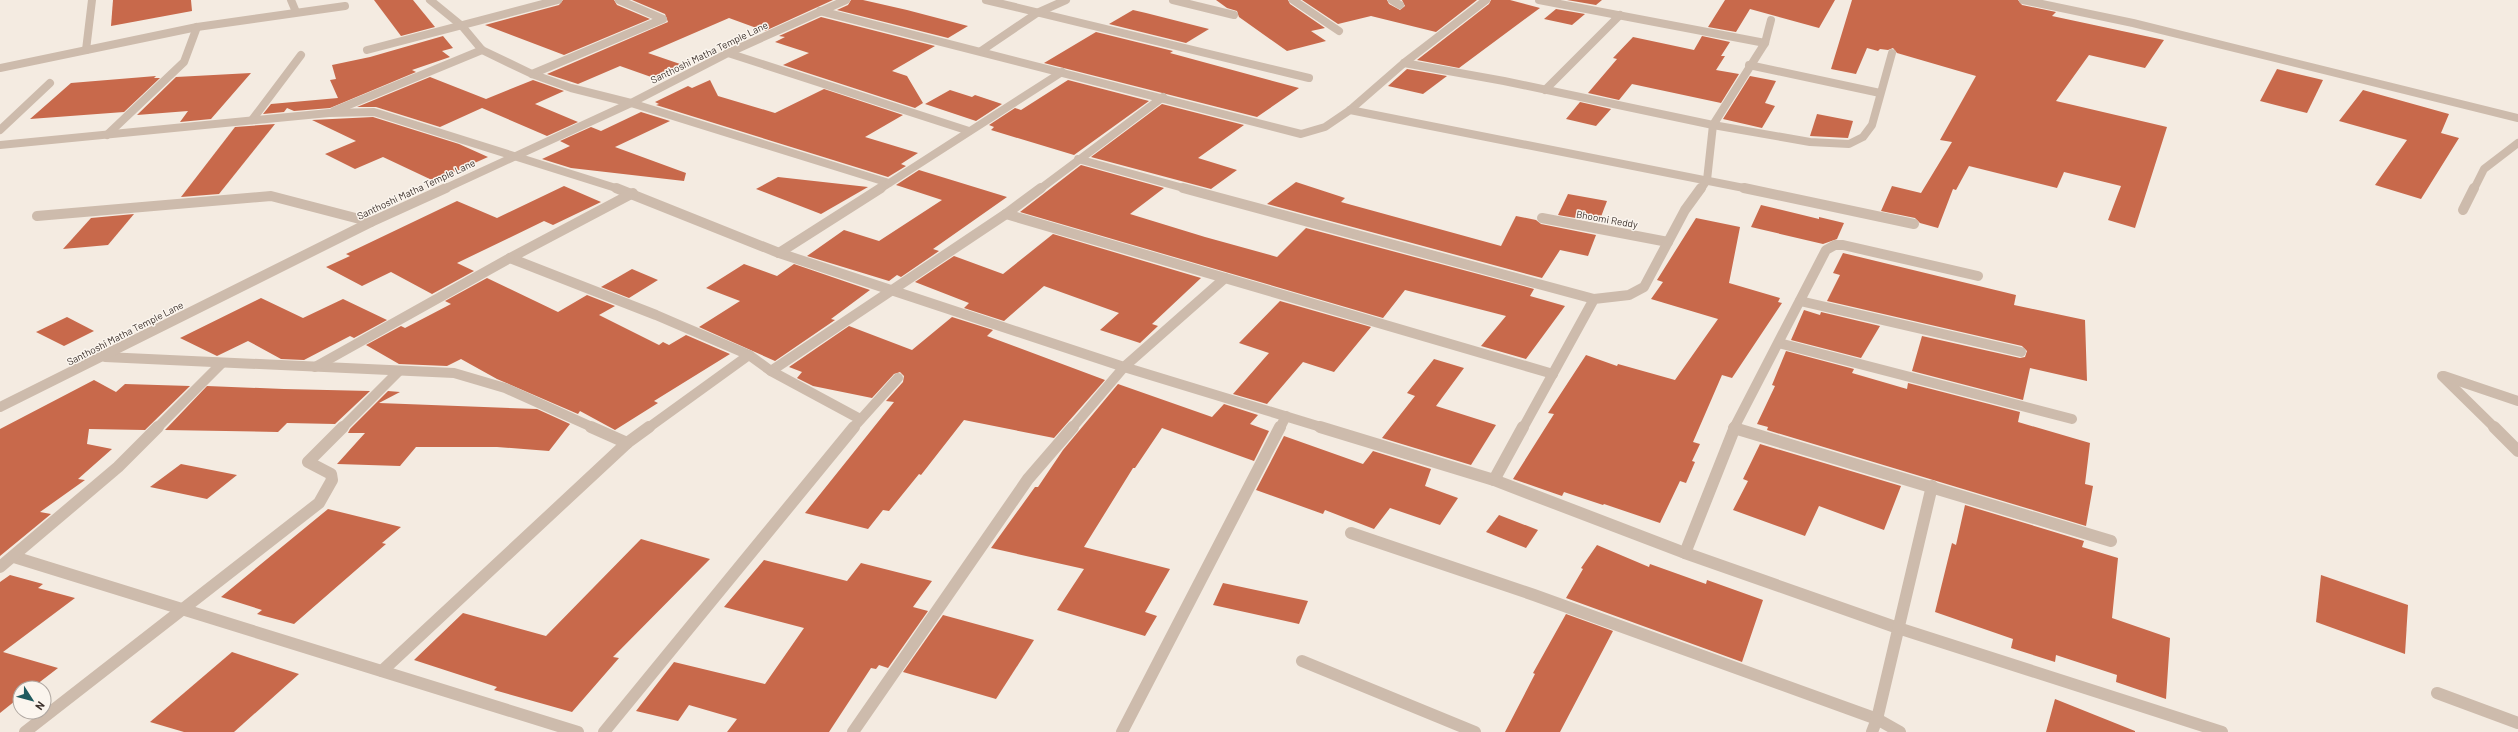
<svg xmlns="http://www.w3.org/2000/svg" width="2518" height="732" viewBox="0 0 2518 732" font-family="Barlow,sans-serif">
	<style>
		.building { fill: #c8694b }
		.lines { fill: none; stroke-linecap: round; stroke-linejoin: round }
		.minor-far2 { stroke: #cdbbac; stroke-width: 8 }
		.minor-far1 { stroke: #cdbbac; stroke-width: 10 }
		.minor { stroke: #cdbbac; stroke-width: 12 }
		.labels { text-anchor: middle; stroke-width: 3; stroke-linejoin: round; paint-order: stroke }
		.street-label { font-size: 10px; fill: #3b302b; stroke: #fbf5ee }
	</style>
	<rect width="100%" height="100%" fill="#f4ebe1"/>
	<!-- building -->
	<g class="building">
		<polygon points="113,0 191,0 192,11 111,26"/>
		<polygon points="374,0 413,0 435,27 401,36"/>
		<polygon points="563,0 614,0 617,5 650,19 564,55 485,25 559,5"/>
		<polygon points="632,0 833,0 765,31 729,18 648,53 683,65 654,78 620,66 578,84 547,74 668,22 665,14"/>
		<polygon points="851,0 863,0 907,10 968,26 948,38 837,10 848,5"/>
		<polygon points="1216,0 1288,0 1290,4 1325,28 1311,31 1326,41 1287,51 1239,17 1237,11 1227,8"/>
		<polygon points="1302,0 1387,0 1389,4 1400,10 1405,6 1402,0 1477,0 1436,32 1371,16 1338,24"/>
		<polygon points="1491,0 1510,0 1540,8 1459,68 1417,60 1489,4"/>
		<polygon points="1567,0 1602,0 1596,5"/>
		<polygon points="1725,0 1835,0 1819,28 1750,9 1736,32 1708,27"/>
		<polygon points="1852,0 2018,0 2022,5 2056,12 2052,16 2164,40 2145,68 2089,55 2056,101 2167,127 2135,228 2108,220 2121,186 2064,172 2057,188 1969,166 1956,190 1953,189 1938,228 1920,223 1915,218 1881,211 1892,186 1921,193 1952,142 1940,140 1976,76 1897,53 1893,48 1888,50 1880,49 1878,51 1867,48 1856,74 1831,69"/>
		<polygon points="1556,9 1585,14 1572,25 1544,19"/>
		<polygon points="1133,10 1146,13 1209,29 1186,43 1109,24"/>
		<polygon points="821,17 935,46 892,71 907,76 923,103 915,108 783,65 809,53 775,42 785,37 779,36"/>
		<polygon points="1096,32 1173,51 1170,53 1299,88 1257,117 1044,63"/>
		<polygon points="443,36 453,48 442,51 450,57 412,70 416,72 330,108 294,111 287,108 284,112 263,114 271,104 338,98 330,80 336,79 332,65 370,57"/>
		<polygon points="1702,36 1730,42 1721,56 1725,56 1716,70 1739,74 1721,103 1632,84 1619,100 1588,93 1617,59 1613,58 1633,37 1694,50"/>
		<polygon points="1407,69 1447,76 1423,94 1388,86"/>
		<polygon points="2277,69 2323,80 2307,113 2260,101"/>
		<polygon points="251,73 211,119 180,122 188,111 137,115 176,77"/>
		<polygon points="156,76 154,78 160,78 124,112 30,119 71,83"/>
		<polygon points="1750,76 1776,81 1765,103 1775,106 1762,128 1723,119"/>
		<polygon points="430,77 486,99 533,80 564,91 535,104 578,122 547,136 482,108 440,127 376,107 357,107"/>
		<polygon points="710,80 718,96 775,113 824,89 903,115 865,137 918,153 901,164 906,166 888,177 656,105 659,104 655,102 688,86 692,88"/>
		<polygon points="1068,80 1149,101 1074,155 991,130 994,127 989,125 1015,108 1021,110"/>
		<polygon points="950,90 972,97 975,95 1002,104 976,121 925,104"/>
		<polygon points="2363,90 2449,114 2441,133 2459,138 2421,199 2375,185 2407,140 2339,121"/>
		<polygon points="1580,102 1611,109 1596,126 1566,119"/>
		<polygon points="1162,104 1244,125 1198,158 1237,170 1211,189 1091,157"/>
		<polygon points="641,112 670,121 615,147 686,173 684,181 571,168 542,159 570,146 560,141 591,127 601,131"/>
		<polygon points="1817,114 1853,121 1848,138 1810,136"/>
		<polygon points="373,117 459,144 488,157 434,181 383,157 355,169 325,154 356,141 312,120"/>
		<polygon points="275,124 219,194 181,197 235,127"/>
		<polygon points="1081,165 1164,188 1130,214 1205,237 1277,257 1306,228 1534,289 1530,296 1565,306 1526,359 1481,346 1506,316 1405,290 1383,318 1020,212"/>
		<polygon points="919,170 1007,197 933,249 939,251 901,277 897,275 889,281 807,256 844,230 879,241 942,200 896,185"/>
		<polygon points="778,177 868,187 821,214 756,189"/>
		<polygon points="1296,182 1345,198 1341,202 1501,246 1516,216 1536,220 1541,224 1596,235 1588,256 1560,250 1542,278 1267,204"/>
		<polygon points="564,186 601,202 553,225 544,221 457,263 474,271 432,294 391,272 362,286 326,267 350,256 346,254 457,201 497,218"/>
		<polygon points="1568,194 1607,201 1599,222 1558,215"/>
		<polygon points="1761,205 1819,219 1819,217 1844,223 1837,239 1823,244 1751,227"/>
		<polygon points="134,214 108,245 63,249 91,218"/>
		<polygon points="1696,218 1740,227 1729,283 1780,298 1778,302 1782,303 1732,378 1722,375 1693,442 1700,444 1692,461 1695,462 1686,483 1680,481 1660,523 1604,504 1603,505 1564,492 1562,496 1513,479 1554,414 1548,413 1586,355 1617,366 1618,364 1675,380 1718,319 1651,299 1663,282 1657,280"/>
		<polygon points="1053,234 1201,278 1152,324 1158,326 1140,343 1100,330 1119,313 1044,286 1004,321 964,308 969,303 915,282 954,256 1003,274"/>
		<polygon points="1843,253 2016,295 2014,305 2085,320 2087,381 2030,368 2023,400 1912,371 1922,336 2020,358 2025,357 2027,351 2022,346 1827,301 1840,275 1833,273"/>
		<polygon points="744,264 777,276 794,264 870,290 831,319 835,320 775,361 699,327 740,301 706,288"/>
		<polygon points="632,269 658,280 629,298 601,287"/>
		<polygon points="487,278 558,312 587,295 615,306 599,315 659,345 663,342 669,345 686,335 730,354 654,401 658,403 615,430 580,411 578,414 497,379 461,359 447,366 399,364 366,345 401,326 405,328 451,304 445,301"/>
		<polygon points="261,298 303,318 343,299 387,320 354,338 350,336 304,360 281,359 248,341 217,356 180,338"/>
		<polygon points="1280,301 1371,327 1334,372 1303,362 1267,404 1233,394 1269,353 1239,343"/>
		<polygon points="1804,310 1820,315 1821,312 1880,326 1861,358 1791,340"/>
		<polygon points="67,317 94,331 64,346 36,332"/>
		<polygon points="952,317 993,330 987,336 1105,380 1054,438 964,420 921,475 919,474 889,511 883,510 868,529 805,513 894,402 886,401 903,382 904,376 900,372 894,374 872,398 813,386 797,378 802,372 789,367 849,326 912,350"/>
		<polygon points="1786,351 1854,369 1852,373 1907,389 1908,383 2020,412 2018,422 2090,443 2085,484 2093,486 2086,526 1767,430 1768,427 1757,424 1775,386 1772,385"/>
		<polygon points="1434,359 1464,368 1436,406 1496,425 1471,465 1382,438 1415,396 1407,393"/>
		<polygon points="94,380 116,392 125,384 190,386 145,430 89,429 87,444 112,449 78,479 85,480 40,512 51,514 0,556 0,429"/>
		<polygon points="1118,384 1212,417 1224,404 1258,415 1250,424 1269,431 1254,461 1162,428 1135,468 1133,468 1084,547 1170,569 1145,612 1157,616 1145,636 1057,610 1084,569 991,548 1035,487 1038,487 1063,450"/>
		<polygon points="207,386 284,389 370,391 335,424 287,423 278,432 165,430"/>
		<polygon points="388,391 400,392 379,403 537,409 570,424 549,451 497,447 416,447 400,466 337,464 365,433 348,433 350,429"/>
		<polygon points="1284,436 1363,464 1373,451 1431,469 1425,486 1458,498 1440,525 1390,508 1374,529 1325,510 1323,514 1256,490"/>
		<polygon points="1760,444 1901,486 1884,530 1819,506 1805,536 1733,510 1748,481 1743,479"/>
		<polygon points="181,464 237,475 207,499 150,487"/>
		<polygon points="1965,505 2084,541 2082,547 2118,558 2112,618 2170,638 2166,699 2116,682 2117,675 2056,655 2055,662 2011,648 2013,639 1935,612 1952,543 1956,545"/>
		<polygon points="328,509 401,527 382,543 386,544 294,624 257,614 262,610 221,597"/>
		<polygon points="1499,515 1538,530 1526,548 1486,532"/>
		<polygon points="641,539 710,559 613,657 619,658 572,712 494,690 497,687 414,660 463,613 546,636"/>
		<polygon points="1597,545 1649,567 1650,564 1706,584 1707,580 1763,600 1742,662 1566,598 1583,569 1581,568"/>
		<polygon points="764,560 847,581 861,563 932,581 913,607 928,611 888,668 879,665 876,669 871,668 829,732 727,732 737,719 689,705 678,721 636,711 674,662 765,684 804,628 724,607"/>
		<polygon points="10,575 43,584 38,588 75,598 3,652 58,668 32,688 20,688 20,697 0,713 0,582"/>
		<polygon points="2321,575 2408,605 2405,654 2316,622"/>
		<polygon points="1223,583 1308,601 1299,624 1213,605"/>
		<polygon points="1566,614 1613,631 1560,732 1505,732 1535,674 1533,673"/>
		<polygon points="943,615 1034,640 996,699 903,672"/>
		<polygon points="232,652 299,674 234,732 184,732 150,722"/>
		<polygon points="2055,699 2135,731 2135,732 2046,732"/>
	</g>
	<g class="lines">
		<!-- minor-far2 -->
		<g class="minor-far2">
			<polyline points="291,0 296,12"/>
			<polyline points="430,0 462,26 482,50 532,74 571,88 631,103 889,183"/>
			<polyline points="986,0 1309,78"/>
			<polyline points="1173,0 1234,15"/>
			<polyline points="1293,0 1339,31"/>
			<polyline points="1392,0 1400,5"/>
			<polyline points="1539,0 1765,43 1771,20"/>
			<polyline points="2023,0 2133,23 2518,118"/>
			<polyline points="820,11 1301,134 1325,127 1350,110 1404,63 1486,0"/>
			<polyline points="86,50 92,0"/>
			<polyline points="367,50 558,0"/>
			<polyline points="981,51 1037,13 1066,0"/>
			<polyline points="728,53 969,131"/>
			<polyline points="1404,63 1504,81 1713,125 1810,142 1849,144 1863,137 1872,125 1892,53"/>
			<polyline points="1749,65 1880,93"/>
			<polyline points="0,68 197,27 345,6"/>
			<polyline points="532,74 663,19 619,0"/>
			<polyline points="1545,90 1620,15"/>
			<polyline points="1350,110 1749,189"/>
			<polyline points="334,111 482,50"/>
			<polyline points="252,120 301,55"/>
			<polyline points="0,130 50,83"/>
			<polyline points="107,135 184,62 197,27"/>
			<polyline points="0,145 329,113 374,112 619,189"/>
			<polyline points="1078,159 1187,189"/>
			<polyline points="444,189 631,103 728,53 846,0"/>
			<polyline points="880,189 1062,72"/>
			<polyline points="1040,189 1163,97"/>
			<polyline points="1701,189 1707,180 1713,125 1765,43"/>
			<polyline points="2474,189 2484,169 2518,143"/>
		</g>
		<!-- minor-far1 -->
		<g class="minor-far1">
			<polyline points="616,188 779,253 1124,367 1324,428"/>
			<polyline points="1183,188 1594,299"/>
			<polyline points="1744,188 1914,224"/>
			<polyline points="633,193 510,258 656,315 749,355 771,371 1006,214 1041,188"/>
			<polyline points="2463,210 2474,188"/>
			<polyline points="1006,214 1553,374"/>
			<polyline points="37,216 271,196 371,222"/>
			<polyline points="1542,218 1668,242"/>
			<polyline points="779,253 881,188"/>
			<polyline points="1800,301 2021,352"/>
			<polyline points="1779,343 2072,419"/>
			<polyline points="105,357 454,373 505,388 594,428"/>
			<polyline points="315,367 510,258"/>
			<polyline points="771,371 860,419"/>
			<polyline points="2442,376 2495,428"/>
			<polyline points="2444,376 2518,401"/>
			<polyline points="0,407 371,222 446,188"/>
			<polyline points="157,428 222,363"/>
			<polyline points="342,428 399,371"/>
			<polyline points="648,428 749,355"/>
			<polyline points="853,428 898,378"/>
			<polyline points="1072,428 1124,367 1225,278"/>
			<polyline points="1280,428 1286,416"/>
			<polyline points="1523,428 1594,299 1629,295 1644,287 1685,210 1701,188"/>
			<polyline points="1734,428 1826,250 1835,245 1843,245 1978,276"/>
		</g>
		<!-- minor -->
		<g class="minor">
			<polyline points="591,427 627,443"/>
			<polyline points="1320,427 1494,480 1685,553 1898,628 2222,732"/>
			<polyline points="2494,427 2518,451"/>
			<polyline points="1734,428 2111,541"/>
			<polyline points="1494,480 1523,427"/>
			<polyline points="1351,533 1534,595 1877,719 1900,732"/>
			<polyline points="1685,553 1735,427"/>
			<polyline points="14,557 578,732"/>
			<polyline points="0,567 118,467 158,427"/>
			<polyline points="1302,661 1475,732"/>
			<polyline points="382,671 627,443 649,427"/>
			<polyline points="2437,693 2518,723"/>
			<polyline points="25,732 319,503 332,480 331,474 308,462 343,427"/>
			<polyline points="604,732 854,427"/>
			<polyline points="853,732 1028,479 1073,427"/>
			<polyline points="1122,732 1280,427"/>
			<polyline points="1872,732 1877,719 1932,486"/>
		</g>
	</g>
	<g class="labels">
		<!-- street labels -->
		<g class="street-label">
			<text transform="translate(709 52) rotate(-26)" y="4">Santhoshi Matha Temple Lane</text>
			<text transform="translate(416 189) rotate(-25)" y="4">Santhoshi Matha Temple Lane</text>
			<text transform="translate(1607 219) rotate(10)" y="4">Bhoomi Reddy</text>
			<text transform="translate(125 333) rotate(-27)" y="4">Santhoshi Matha Temple Lane</text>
		</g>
	</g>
	<!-- north arrow -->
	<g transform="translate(32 700) rotate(126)"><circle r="19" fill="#fbf5ee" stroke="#aea6a0"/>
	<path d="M0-3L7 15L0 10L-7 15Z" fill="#1f5a5e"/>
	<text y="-6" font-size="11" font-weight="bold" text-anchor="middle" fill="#3b302b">N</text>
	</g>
</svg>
